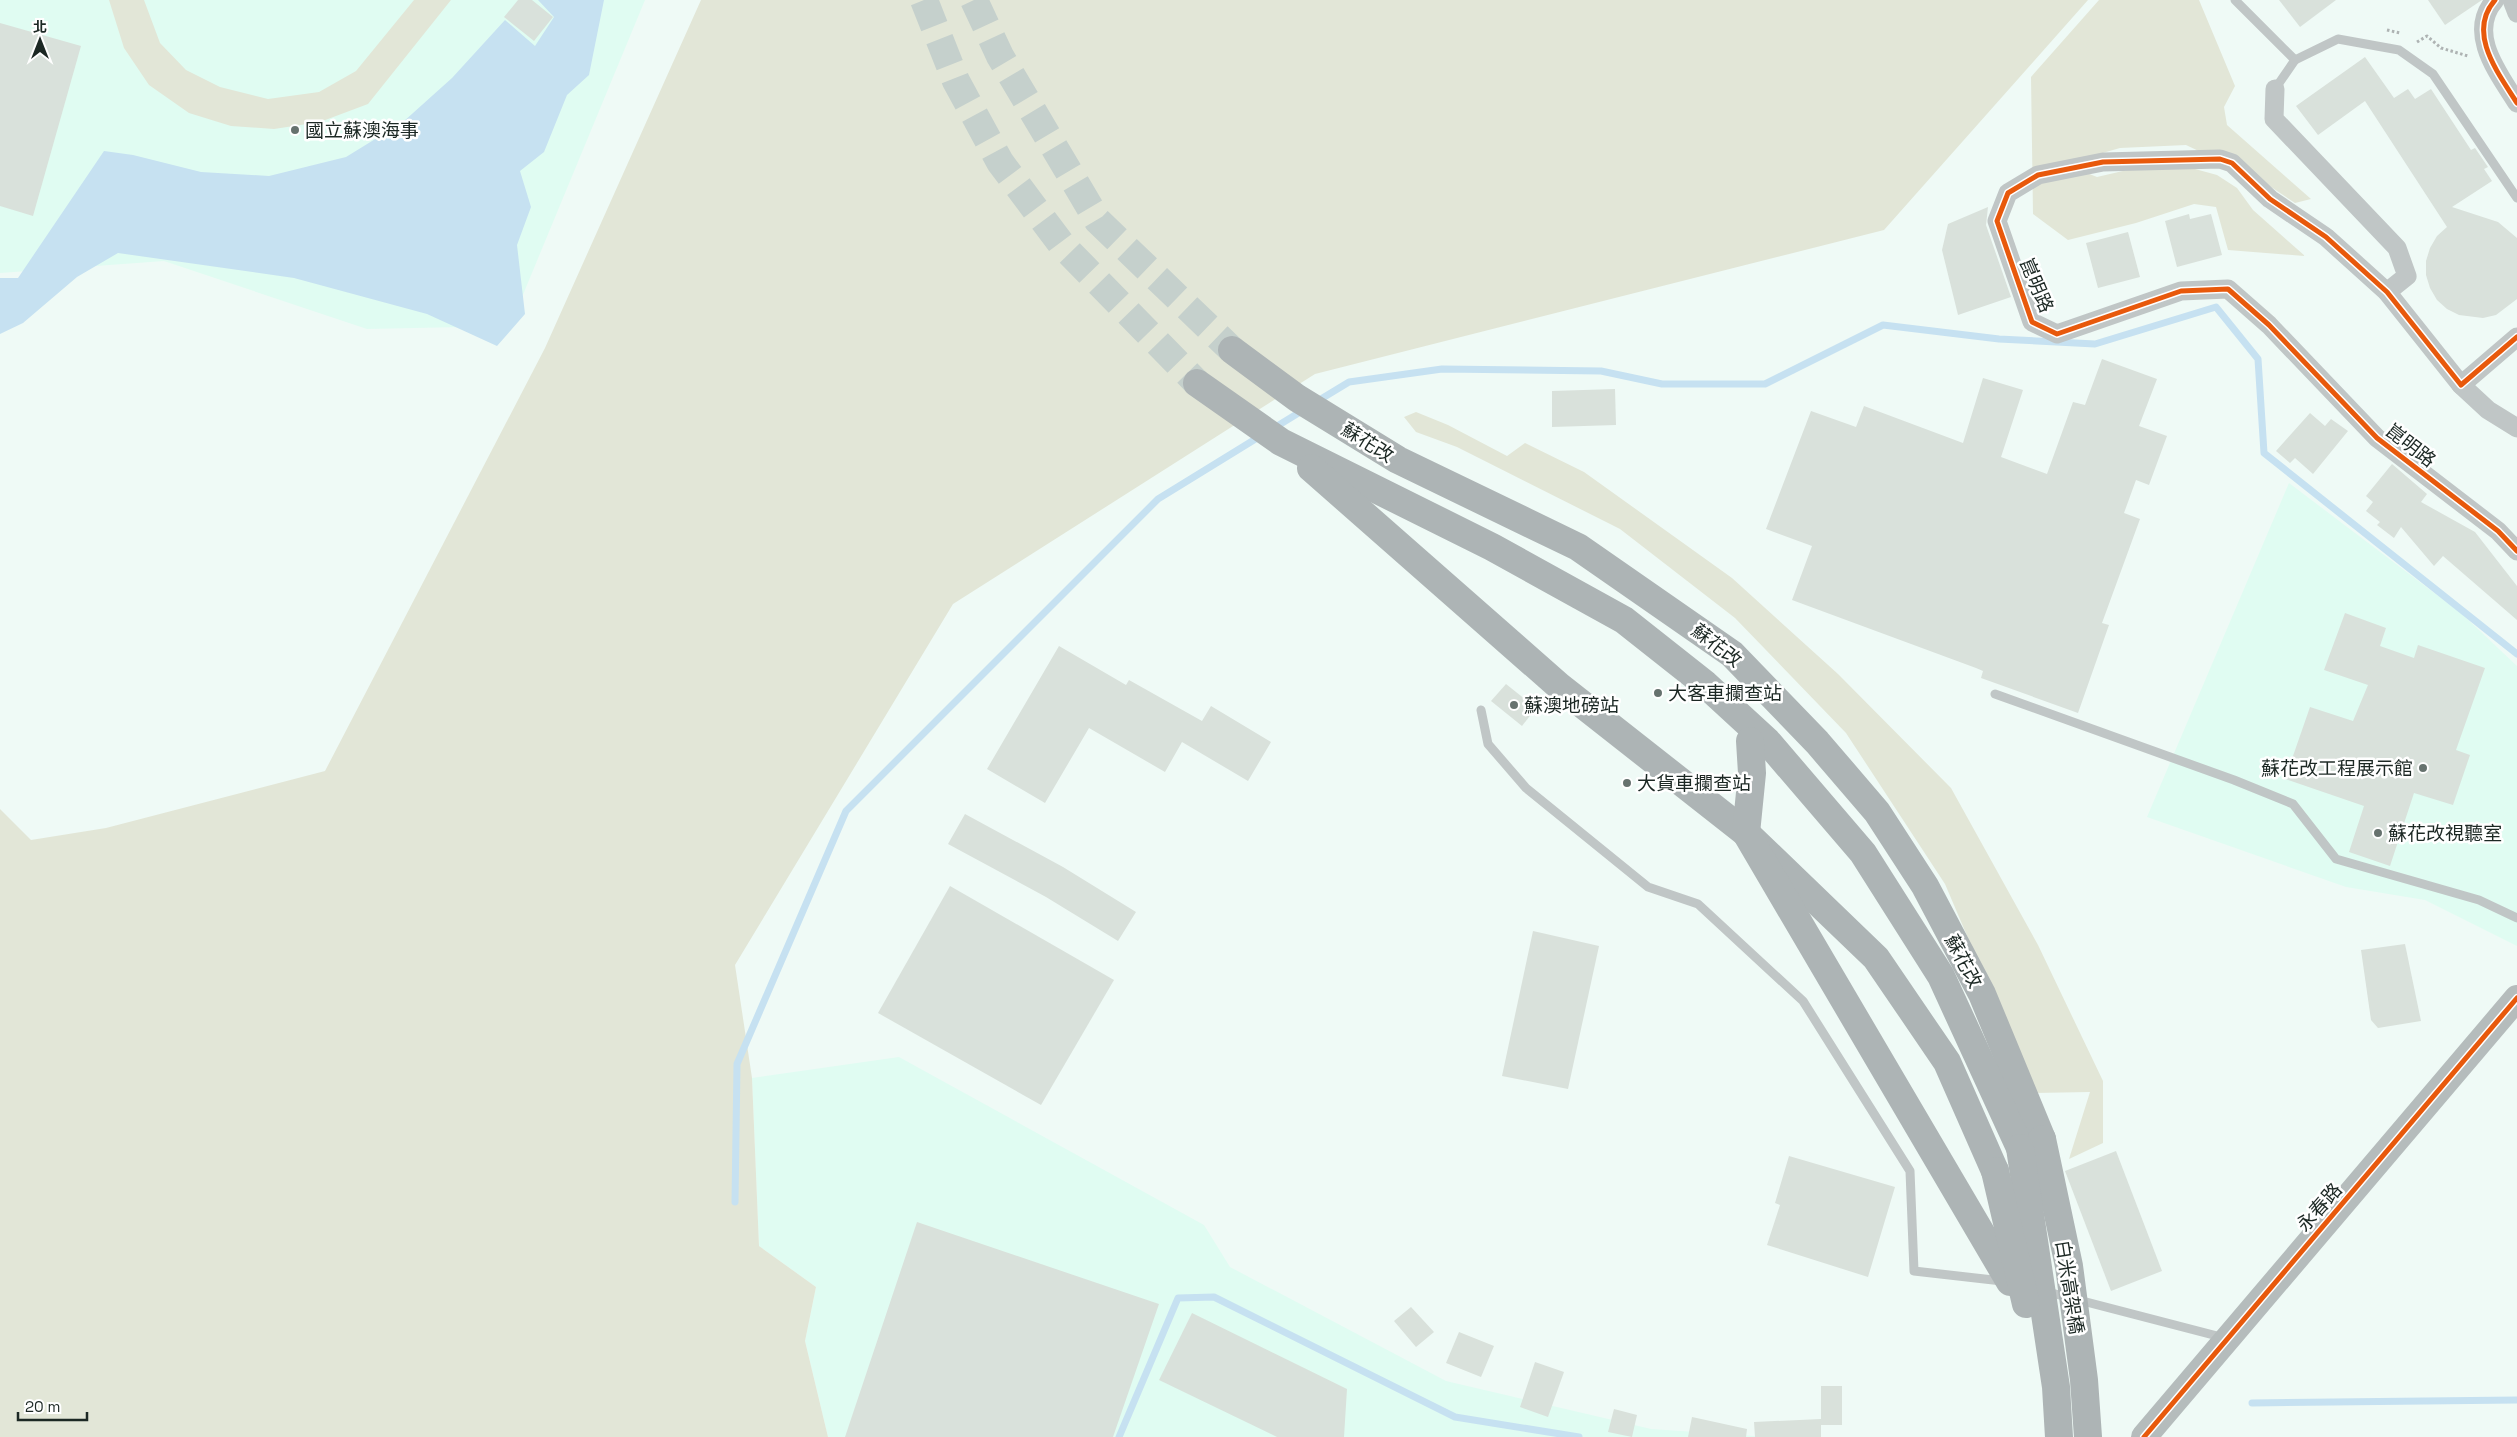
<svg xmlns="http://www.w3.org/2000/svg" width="2517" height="1437" viewBox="0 0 2517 1437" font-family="'Space Grotesk','Noto Sans TC',sans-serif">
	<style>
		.built { fill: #e0fcf2 }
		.green { fill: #e2e6d7 }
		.water { fill: #c6e1f1 }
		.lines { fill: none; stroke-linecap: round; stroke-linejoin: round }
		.stream { stroke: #c6e1f1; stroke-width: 7 }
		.building { fill: #d9e1db }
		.primary-tunnel { stroke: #c5d0cc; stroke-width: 28; stroke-dasharray: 28 14; stroke-linecap: butt }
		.path { stroke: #aeb3b3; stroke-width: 3; stroke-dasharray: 2.5 2.5; stroke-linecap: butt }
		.lane { stroke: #c0c6c6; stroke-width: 9 }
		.street { stroke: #c0c6c6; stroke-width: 19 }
		.secondary { stroke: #b5bcbc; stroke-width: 26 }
		.primary { stroke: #adb4b5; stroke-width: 28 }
		.primary-bridge { stroke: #adb4b5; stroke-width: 28 }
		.cycleway-casing { stroke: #fff; stroke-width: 8 }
		.cycleway { stroke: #e8590c; stroke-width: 5 }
		.poi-dot { fill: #66726e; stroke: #fff; stroke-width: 2 }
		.labels { text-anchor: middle; stroke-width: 5; stroke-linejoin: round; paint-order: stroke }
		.poi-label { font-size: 19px; fill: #1c2824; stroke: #fff; text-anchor: start }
		.street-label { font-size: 19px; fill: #1c2824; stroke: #fff }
	</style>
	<rect width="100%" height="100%" fill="#effaf6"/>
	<!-- built -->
	<g class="built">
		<polygon points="0,0 645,0 510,326 367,329 164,261 0,273"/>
		<polygon points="2289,483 2462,614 2517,666 2517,946 2425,900 2346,887 2147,817"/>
		<polygon points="899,1057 1204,1225 1230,1267 1446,1381 1651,1429 1769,1437 828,1437 805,1341 816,1287 759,1246 752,1078"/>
	</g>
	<!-- green -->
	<g class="green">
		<polygon points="109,0 144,0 160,43 186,70 220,87 268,99 319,92 356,71 414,0 451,0 368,104 320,122 274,129 231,126 189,113 149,85 124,48"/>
		<polygon points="701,0 2088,0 1884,230 1315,374 953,604 735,965 752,1078 759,1246 816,1287 805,1341 828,1437 0,1437 0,809 31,840 106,828 325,771 545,348"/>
		<polygon points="2099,0 2199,0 2235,86 2224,107 2227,125 2311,199 2295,203 2262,181 2186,145 2120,148 2064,164 2097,177 2140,167 2195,169 2217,175 2237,188 2253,210 2305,256 2228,250 2216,207 2194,204 2136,223 2068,240 2033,214 2031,77"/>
		<polygon points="1416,412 1448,425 1507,456 1525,443 1584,472 1732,578 1838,674 1951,788 2038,945 2103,1081 2103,1143 2069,1159 2090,1092 2034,1093 1945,884 1846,733 1735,618 1620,529 1457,447 1416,432 1404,417"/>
	</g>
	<!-- water -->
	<polygon class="water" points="538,0 604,0 589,75 567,95 544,152 520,171 531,207 517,245 525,314 497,346 427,314 294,278 118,253 77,277 23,323 0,334 0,278 18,278 104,151 133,155 201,172 269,176 346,157 403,122 452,78 505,20 535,46 554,17"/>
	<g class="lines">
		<!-- stream -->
		<g class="stream">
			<polyline points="1316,402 1349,382 1442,369 1601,371 1662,384 1765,384 1883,325 1999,339 2095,344 2216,307 2258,359 2264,453 2517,654"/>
			<polyline points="1274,428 1305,409"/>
			<polyline points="735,1202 737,1064 846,811 1158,499 1262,435"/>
			<polyline points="2252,1403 2517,1400"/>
			<polyline points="1119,1437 1178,1298 1214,1297 1455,1417 1579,1437"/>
		</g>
	</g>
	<!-- building -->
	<g class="building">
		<polygon points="518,0 532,0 553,17 534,41 504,17"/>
		<polygon points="2279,0 2336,0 2300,27"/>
		<polygon points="2428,0 2482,0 2445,25"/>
		<polygon points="0,23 81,46 33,216 0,206"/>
		<polygon points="2365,57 2394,98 2408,89 2415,99 2431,89 2471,150 2475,148 2488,167 2484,169 2492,181 2452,207 2498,222 2517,238 2517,299 2496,315 2483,318 2459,315 2447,309 2437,300 2430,288 2426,275 2426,261 2430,248 2437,236 2447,227 2365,101 2318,135 2296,106"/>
		<polygon points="1988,207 1986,225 2011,297 1958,315 1942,250 1948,224"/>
		<polygon points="2189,214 2190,219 2211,214 2222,255 2177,267 2165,221"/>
		<polygon points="2128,232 2140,277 2098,288 2086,243"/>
		<polygon points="2102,359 2157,379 2139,426 2167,436 2149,485 2136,480 2124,513 2140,519 2102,623 2109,625 2078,713 1981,678 1983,671 1976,668 1792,600 1812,546 1766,529 1811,411 1856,427 1864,406 1963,443 1983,378 2023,390 2001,457 2047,474 2073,402 2085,405"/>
		<polygon points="1615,389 1616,425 1552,427 1552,391"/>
		<polygon points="2310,413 2325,426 2331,419 2348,431 2313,474 2295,458 2290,463 2276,451"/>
		<polygon points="2392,464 2427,494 2421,502 2475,532 2517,586 2517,620 2443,556 2434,566 2401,527 2394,538 2377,525 2380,522 2366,511 2373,502 2366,496"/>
		<polygon points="2345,613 2386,628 2380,646 2414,658 2418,645 2485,668 2456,750 2470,755 2453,805 2414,793 2390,866 2349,852 2364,806 2285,779 2310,707 2353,721 2368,685 2324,670"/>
		<polygon points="1059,646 1126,685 1129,680 1202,721 1211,706 1271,742 1248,781 1182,742 1165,772 1089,728 1045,803 987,769"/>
		<polygon points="1506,684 1536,708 1522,726 1491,701"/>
		<polygon points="965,814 1063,867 1136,912 1118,941 1046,897 948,844"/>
		<polygon points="950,886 1114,980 1041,1105 878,1013"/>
		<polygon points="1533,931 1599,946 1568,1089 1502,1076"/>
		<polygon points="2405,944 2421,1021 2378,1028 2371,1020 2361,950"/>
		<polygon points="2116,1151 2162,1271 2111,1291 2065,1171"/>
		<polygon points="1789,1156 1895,1187 1868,1277 1767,1245 1780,1205 1775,1203"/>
		<polygon points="917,1222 1159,1304 1113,1437 845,1437"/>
		<polygon points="1411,1307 1434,1332 1416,1347 1394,1321"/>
		<polygon points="1192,1313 1347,1389 1344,1437 1277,1437 1159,1380"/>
		<polygon points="1459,1332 1494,1346 1481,1377 1446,1363"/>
		<polygon points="1535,1362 1564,1372 1548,1417 1520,1407"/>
		<polygon points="1821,1386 1842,1386 1842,1425 1821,1425 1821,1437 1755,1437 1754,1422 1821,1419"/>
		<polygon points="1614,1409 1637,1415 1632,1437 1608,1432"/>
		<polygon points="1692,1417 1747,1429 1746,1437 1688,1437"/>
	</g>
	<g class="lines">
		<!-- primary-tunnel -->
		<g class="primary-tunnel">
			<polyline points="924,0 956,81 1000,162 1062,245 1197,383"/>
			<polyline points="974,0 1000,56 1098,221 1232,350"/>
		</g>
		<!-- path -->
		<g class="path">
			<polyline points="2387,30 2400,33"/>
			<polyline points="2417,42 2427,36 2441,48 2468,56"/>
		</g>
		<!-- lane -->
		<g class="lane">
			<polyline points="2235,0 2295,60"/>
			<polyline points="2275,89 2295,60 2338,39 2399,50 2433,74 2517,198"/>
			<polyline points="1995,694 2234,780 2293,804 2336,859 2479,900 2517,918"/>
			<polyline points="1481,710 1488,744 1526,788 1648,887 1698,904 1803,1001 1910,1171 1914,1271 2002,1281"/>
			<polyline points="2044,1291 2225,1338"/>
		</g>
		<!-- street -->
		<g class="street">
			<path d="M2495 0C2466 33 2499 74 2517 103"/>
			<polyline points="2512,0 2517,13"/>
			<polyline points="2275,89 2274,119 2397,248 2407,276 2387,292"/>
			<polyline points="2517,337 2461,385 2387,292 2326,237 2270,199 2232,163 2220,159 2103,162 2038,175 2008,193 1997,221 2032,322 2057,334 2181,291 2228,289 2269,325 2377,438 2498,531 2517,551"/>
			<polyline points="2461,385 2488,410 2517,428"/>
		</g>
		<!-- secondary -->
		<polyline class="secondary" points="2144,1437 2517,998"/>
		<!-- primary -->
		<g class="primary">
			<polyline points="1232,350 1297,398 1398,460 1578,547 1732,654 1817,742 1877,812 1925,886 1982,994 2042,1139"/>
			<polyline points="1197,383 1281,442 1492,547 1624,620 1705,684 1767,741 1863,853 1941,976 2020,1148"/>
			<polyline points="1311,468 1559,686 1746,833 1876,958 1947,1062 1995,1171"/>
			<polyline points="1750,741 1752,773 1746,833 2010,1282"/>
		</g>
		<!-- primary-bridge -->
		<g class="primary-bridge">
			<polyline points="2042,1139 2069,1266 2084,1380 2088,1437"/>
			<polyline points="2020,1148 2056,1387 2059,1437"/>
			<polyline points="1995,1171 2026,1304"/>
		</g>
		<!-- cycleway casing -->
		<g class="cycleway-casing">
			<g id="cycleway">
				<path d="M2495 0C2466 33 2499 74 2517 103"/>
				<polyline points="2517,337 2461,385 2387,292 2326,237 2270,199 2232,163 2220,159 2103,162 2038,175 2008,193 1997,221 2032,322 2057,334 2181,291 2228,289 2269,325 2377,438 2498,531 2517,551"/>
				<polyline points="2144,1437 2517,998"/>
			</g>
		</g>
		<!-- cycleway -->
		<use href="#cycleway" class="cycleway"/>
	</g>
	<!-- markers -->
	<g class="poi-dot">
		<circle cx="295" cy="130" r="5"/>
		<circle cx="1658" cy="693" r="5"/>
		<circle cx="1514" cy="705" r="5"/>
		<circle cx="2423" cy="768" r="5"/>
		<circle cx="1627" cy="783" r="5"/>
		<circle cx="2378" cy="833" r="5"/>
	</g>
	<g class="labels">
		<!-- poi labels -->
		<g class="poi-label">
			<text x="305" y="137">國立蘇澳海事</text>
			<text x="1668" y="700">大客車攔查站</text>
			<text x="1524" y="712">蘇澳地磅站</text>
			<text x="2413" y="775" text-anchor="end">蘇花改工程展示館</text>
			<text x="1637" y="790">大貨車攔查站</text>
			<text x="2388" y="840">蘇花改視聽室</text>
		</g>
		<!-- street labels -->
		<g class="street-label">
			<text transform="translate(2037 285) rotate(67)" y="7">崑明路</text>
			<text transform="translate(1368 442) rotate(32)" y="7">蘇花改</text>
			<text transform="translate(2411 445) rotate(38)" y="7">崑明路</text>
			<text transform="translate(1717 645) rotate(38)" y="7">蘇花改</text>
			<text transform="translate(1964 961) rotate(62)" y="7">蘇花改</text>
			<text transform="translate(2319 1207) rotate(-49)" y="7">永春路</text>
			<text transform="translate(2070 1287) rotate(81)" y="7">白米高架橋</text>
		</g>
	</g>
	<!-- north arrow -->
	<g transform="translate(40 40)" stroke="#ffffff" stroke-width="4" paint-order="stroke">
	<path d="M0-4L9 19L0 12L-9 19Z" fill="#1c2824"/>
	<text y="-8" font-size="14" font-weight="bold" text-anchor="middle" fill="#1c2824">北</text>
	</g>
	<!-- scale -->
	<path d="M18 1412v8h69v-8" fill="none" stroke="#1c2824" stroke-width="2.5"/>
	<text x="25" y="1412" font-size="15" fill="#1c2824" stroke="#ffffff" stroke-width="4" paint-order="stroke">20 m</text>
</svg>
